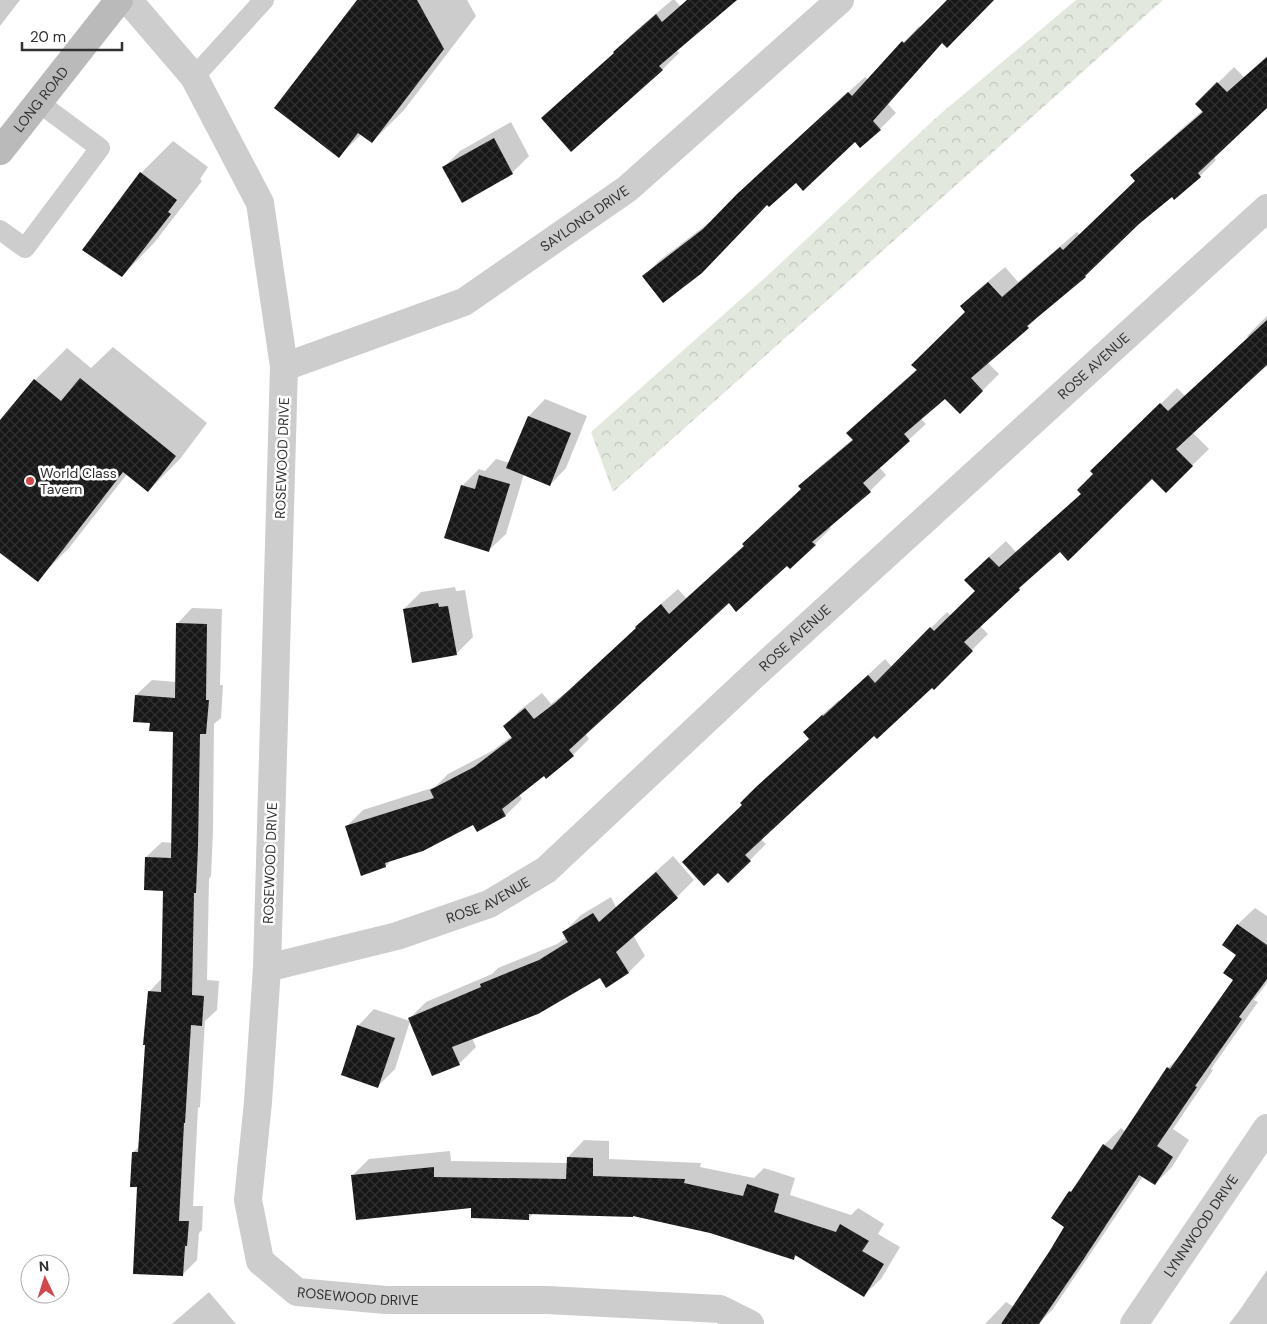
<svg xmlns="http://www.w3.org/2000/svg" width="1267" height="1324" viewBox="0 0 1267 1324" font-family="'DM Sans',sans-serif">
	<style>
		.forest { fill: url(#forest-crowns) }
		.shadow { fill: #0003 }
		.building { fill: url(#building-cross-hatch) }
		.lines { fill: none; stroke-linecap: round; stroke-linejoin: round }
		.lane { stroke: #cdcdcd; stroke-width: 20 }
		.street { stroke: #cdcdcd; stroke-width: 28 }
		.secondary { stroke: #bababa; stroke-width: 28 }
		.poi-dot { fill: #d2474b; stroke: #fff; stroke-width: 2 }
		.labels { text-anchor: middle; stroke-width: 5; stroke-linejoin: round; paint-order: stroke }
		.street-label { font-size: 14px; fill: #303030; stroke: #fff }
		.poi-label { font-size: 14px; fill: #303030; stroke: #fff; text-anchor: start }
	</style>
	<defs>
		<pattern id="forest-crowns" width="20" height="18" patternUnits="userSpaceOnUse" patternTransform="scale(1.25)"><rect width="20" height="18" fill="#e2e8dd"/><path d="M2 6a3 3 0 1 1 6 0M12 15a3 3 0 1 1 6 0" fill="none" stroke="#c2c7be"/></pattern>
		<pattern id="building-cross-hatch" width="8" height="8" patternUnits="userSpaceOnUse" patternTransform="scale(1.25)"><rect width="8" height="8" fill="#171717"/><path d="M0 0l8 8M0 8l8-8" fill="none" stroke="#303030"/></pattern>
	</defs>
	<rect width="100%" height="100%" fill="#fff"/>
	<!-- forest -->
	<polygon class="forest" points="1076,0 1163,0 613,492 591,432 766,277 938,116"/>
	<!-- shadow -->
	<g class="shadow">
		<polygon points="0,0 20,0 0,26"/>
		<polygon points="359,0 467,0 476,16 404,110 372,142 362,134 339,156"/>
		<polygon points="672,0 675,0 680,6 687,0 735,0 676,50 679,53 662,70 543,118 559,102 615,52 631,35"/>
		<polygon points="949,0 992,0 943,42 888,104 896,113 880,129 855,141 796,181 767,203 644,276 660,260 719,215 754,178 865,77 868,80 919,26 921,28"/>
		<polygon points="1267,56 1267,105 1214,157 1216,160 1200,176 1174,198 1172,196 1138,223 1101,259 1102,260 1085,276 1043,311 1028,327 987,362 999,374 960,413 945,398 921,419 926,424 879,467 886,475 870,491 829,526 831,528 815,544 788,565 729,602 585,733 589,739 573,755 544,774 519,794 522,799 506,815 477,830 474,823 393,859 386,866 362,874 347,826 363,810 435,787 448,774 492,751 512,736 504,726 520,710 542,693 551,704 573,687 637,628 637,627 653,611 678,589 686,598 745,545 802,489 800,486 816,470 853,439 864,417 917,369 966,311 962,306 978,290 1005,267 1018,282 1077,232 1080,235 1137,181 1131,175 1148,159 1203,110 1197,104 1234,67 1244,77"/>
		<polygon points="511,122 529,156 512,173 463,201 444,167 460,151"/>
		<polygon points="173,141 208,167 200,179 202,181 154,243 122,276 141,173"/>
		<polygon points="1267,316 1267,364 1192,432 1209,449 1166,491 1152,477 1060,550 980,626 988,634 934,688 932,686 874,734 761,839 766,844 750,860 719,871 810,738 821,716 839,700 840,701 885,659 892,667 947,612 951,616 977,591 982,563 1006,541 1016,552 1082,493 1108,455 1177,388 1185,396 1248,338 1247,336"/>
		<polygon points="113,347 207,423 180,459 148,491 127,474 69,548 37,580 0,551 0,423 35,380 67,348 91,368"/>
		<polygon points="545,399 587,416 566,468 550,485 524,474 506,534 489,550 462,486 479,469 485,471 496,459 510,463 529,416"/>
		<polygon points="455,587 456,591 465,590 473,637 456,654 404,609 421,592"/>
		<polygon points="192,608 222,609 220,685 223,685 221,718 214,724 213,830 211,876 209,879 207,980 219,981 217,1010 205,1021 200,1107 198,1108 193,1206 203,1206 202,1230 199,1233 197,1260 182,1275 138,1186 133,1152 140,1146 149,992 162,978 164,890 146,857 162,842 173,843 174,731 151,722 136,695 152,680 176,682 177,624"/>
		<polygon points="673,856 694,880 677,897 633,935 645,956 629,972 600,976 472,1038 476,1047 459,1064 410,1018 426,1002 492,974 498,968 557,944 567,937 564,932 581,915 611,897 616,907"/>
		<polygon points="1255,908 1267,916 1267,983 1254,1000 1258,1002 1211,1069 1213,1070 1173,1129 1189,1140 1172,1167 1155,1184 1143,1176 1053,1309 1038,1324 985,1324 1006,1302 1014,1307 1066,1227 1070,1192 1078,1183 1104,1145 1121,1128 1126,1132 1168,1068 1181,1055 1234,979 1237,955 1223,944 1238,924"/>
		<polygon points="374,1009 410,1021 395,1069 378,1086 358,1026"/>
		<polygon points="584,1140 609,1141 609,1159 701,1163 700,1167 754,1178 764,1168 795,1178 790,1195 851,1215 858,1208 884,1224 878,1234 900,1247 881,1279 864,1295 797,1255 794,1258 710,1232 634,1214 534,1213 528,1219 472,1207 352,1176 369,1159 450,1151 451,1161 568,1163 568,1157"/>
		<polygon points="1267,1270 1267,1324 1229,1324 1239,1311"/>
		<polygon points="209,1292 236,1324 171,1324 173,1323"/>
	</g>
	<!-- building -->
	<g class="building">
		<polygon points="357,0 417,0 444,49 372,143 358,133 339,158 274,108"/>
		<polygon points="687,0 737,0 659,66 663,70 571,152 541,118 614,53 613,52 656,14 662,22"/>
		<polygon points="947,0 994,0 947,48 942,43 873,121 881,130 860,148 855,142 803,191 796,183 769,207 767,205 702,273 663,303 642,276 703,229 737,194 848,92 852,96 902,41 904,43"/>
		<polygon points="1267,57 1267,108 1198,173 1201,177 1174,200 1172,197 1139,224 1085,276 1086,277 1027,326 1029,328 971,378 983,391 960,414 945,399 904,434 910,441 863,483 871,492 812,542 816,545 790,569 787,566 736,612 729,603 569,750 574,756 546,779 544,776 502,809 506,816 477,832 473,825 423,851 385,863 386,867 361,876 345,826 434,798 430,790 474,767 512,738 503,726 525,708 534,719 555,703 636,628 635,627 661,604 669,614 744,546 742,544 801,489 798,486 853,440 846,433 917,370 911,365 965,312 960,306 988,282 1002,297 1060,247 1063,250 1135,181 1130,175 1203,112 1195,104 1217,82 1227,92"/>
		<polygon points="494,138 513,174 462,203 442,167"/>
		<polygon points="140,172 177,200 168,212 171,214 122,277 82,250"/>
		<polygon points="1267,320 1267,365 1176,449 1193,466 1166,493 1152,479 1068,561 1060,552 1019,588 1020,590 964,642 973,651 934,690 932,688 877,739 874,736 800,804 745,855 751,861 728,883 718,873 704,886 682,862 742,805 740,803 756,787 809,739 803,732 822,715 823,716 868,675 875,683 930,627 934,631 975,591 964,580 989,557 999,567 1081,494 1077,490 1093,474 1090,471 1160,403 1168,411"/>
		<polygon points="80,378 176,456 148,492 123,472 38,582 0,553 0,420 34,379 61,401"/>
		<polygon points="528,416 571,433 550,486 506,468"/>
		<polygon points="479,475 510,484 489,552 444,538 461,485 475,489"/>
		<polygon points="438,603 439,607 448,606 457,655 412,663 403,609"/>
		<polygon points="176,623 207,624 206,700 209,700 206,734 200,734 198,846 196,893 194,893 192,995 204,996 202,1026 191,1025 185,1123 184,1123 179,1221 189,1221 187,1246 185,1246 183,1276 133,1274 137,1187 130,1187 132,1152 138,1152 145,1045 143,1045 148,991 161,992 163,891 144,890 145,857 171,858 173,732 149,731 150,723 133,722 135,695 175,698"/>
		<polygon points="656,872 678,898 616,952 629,973 606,988 600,978 538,1014 452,1047 460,1065 432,1076 408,1018 481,987 480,984 539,960 568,942 562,932 593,913 599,922"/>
		<polygon points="1237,924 1267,945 1267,979 1239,1017 1242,1019 1195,1086 1197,1087 1157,1146 1173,1157 1155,1185 1139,1175 1083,1260 1039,1324 1001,1324 1049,1252 1064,1227 1051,1218 1069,1191 1071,1192 1103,1144 1112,1150 1167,1067 1170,1069 1233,980 1223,973 1236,955 1222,945"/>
		<polygon points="357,1025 395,1038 378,1088 341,1075"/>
		<polygon points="567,1157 593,1158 593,1176 685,1179 684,1183 743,1196 747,1184 779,1194 774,1212 836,1232 840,1224 869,1241 862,1251 884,1264 864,1297 795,1255 794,1260 710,1233 633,1216 633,1217 529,1214 529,1220 471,1218 471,1208 356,1220 351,1175 434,1167 434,1177 566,1179"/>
	</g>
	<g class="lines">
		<!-- lane -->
		<g class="lane">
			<polyline points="194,77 264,0"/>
			<polyline points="0,230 25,248 100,148 38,102"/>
		</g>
		<!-- street -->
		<g class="street">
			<path id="s1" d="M128 0 194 77 260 203 284 367 267 968 258 1102 248 1200 260 1261 297 1292 386 1300H547L720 1309 750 1324"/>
			<path id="s2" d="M284 367 464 302 627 189 840 0"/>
			<path id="s3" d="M267 968 397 936 489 904 546 870 753 676 1267 208"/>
			<path id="s4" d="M1134 1324 1267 1128"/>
		</g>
		<!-- secondary -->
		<path class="secondary" id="s5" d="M0 151 119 0"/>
	</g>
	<!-- markers -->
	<circle class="poi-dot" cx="30" cy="481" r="5"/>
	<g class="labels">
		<!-- street labels -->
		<g class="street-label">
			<text dy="5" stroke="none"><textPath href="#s5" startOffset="66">LONG ROAD</textPath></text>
			<text dy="5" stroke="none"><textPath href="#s2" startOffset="338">SAYLONG DRIVE</textPath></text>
			<text dy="5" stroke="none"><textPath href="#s3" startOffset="1042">ROSE AVENUE</textPath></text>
			<text transform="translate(282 458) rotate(-88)" y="5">ROSEWOOD DRIVE</text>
			<text dy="5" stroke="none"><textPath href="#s3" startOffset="638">ROSE AVENUE</textPath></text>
			<text transform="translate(270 863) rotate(-88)" y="5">ROSEWOOD DRIVE</text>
			<text dy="5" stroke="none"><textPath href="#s3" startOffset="232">ROSE AVENUE</textPath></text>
			<text dy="5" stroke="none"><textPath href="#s4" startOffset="119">LYNNWOOD DRIVE</textPath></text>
			<text dy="5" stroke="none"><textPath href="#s1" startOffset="1415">ROSEWOOD DRIVE</textPath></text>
		</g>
		<!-- poi labels -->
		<g class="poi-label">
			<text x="40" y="478">World Class<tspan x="40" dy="16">Tavern</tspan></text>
		</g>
	</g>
	<!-- north arrow -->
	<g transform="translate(45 1279) rotate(356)"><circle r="24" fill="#ffffff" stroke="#acacac"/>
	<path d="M0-4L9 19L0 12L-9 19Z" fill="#d2474b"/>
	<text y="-8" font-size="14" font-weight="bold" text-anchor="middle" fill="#303030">N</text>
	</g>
	<!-- scale -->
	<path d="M22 42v8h100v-8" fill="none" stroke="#303030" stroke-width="2.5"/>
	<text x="30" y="42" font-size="15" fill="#303030" stroke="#ffffff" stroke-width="4" paint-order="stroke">20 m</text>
</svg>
